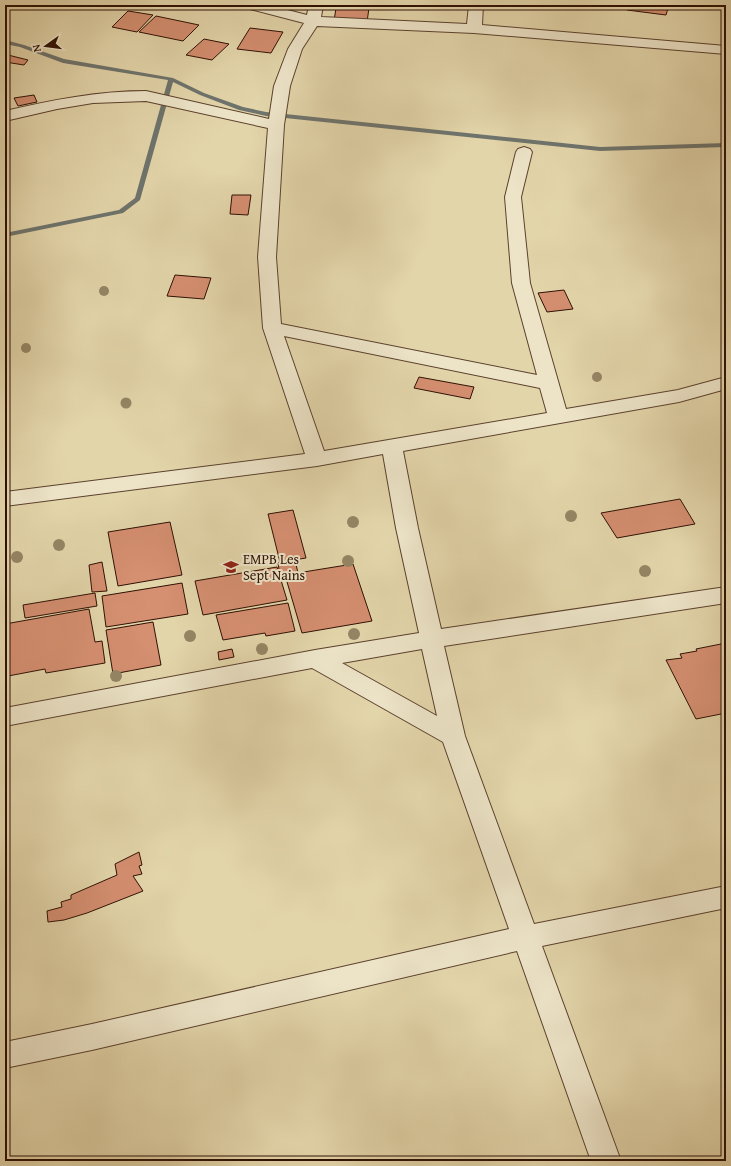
<svg xmlns="http://www.w3.org/2000/svg" width="731" height="1166" viewBox="0 0 731 1166" font-family="'Gentium Book Plus',serif">
	<style>
		.lines { fill: none; stroke-linecap: round; stroke-linejoin: round }
		.stream { fill: #6e746d; fill-rule: evenodd }
		.building { fill: #d58f71; stroke: #2e1003 }
		.street-casing { stroke: #5b412d; stroke-width: 2 }
		.street { fill: #ede4c8; fill-rule: evenodd }
		.tree { fill: #958564 }
		.labels { text-anchor: middle; stroke-width: 4; stroke-linejoin: round; paint-order: stroke }
		.poi-label { font-size: 14px; fill: #2e1003; stroke: #ede4c8; text-anchor: start }
	</style>
	<rect width="100%" height="100%" fill="#e3d5aa"/>
	<filter id="stains"><feTurbulence type="fractalNoise" baseFrequency=".005" numOctaves="4"/><feColorMatrix values="0 0 0 0 .2 0 0 0 0 .09 0 0 0 0 .02 0 0 0 .5 -.17"/></filter>
	<radialGradient id="worn" r=".72"><stop offset=".6" stop-color="#630" stop-opacity="0"/><stop offset="1" stop-color="#630" stop-opacity=".3"/></radialGradient>
	<g class="lines">
		<!-- stream -->
		<polygon class="stream" points="5,40 24,45 64,59 173,78 204,93 243,107 266,112 600,147 726,143 726,147 600,151 266,116 239,110 200,95 173,82 140,200 123,213 5,237 5,233 119,210 135,198 168,80 63,63 20,47 5,44"/>
	</g>
	<!-- building -->
	<g class="building">
		<polygon points="629,5 669,5 666,15 627,10"/>
		<polygon points="336,8 369,8 367,22 334,21"/>
		<polygon points="128,11 153,15 137,32 112,27"/>
		<polygon points="156,16 199,25 183,41 139,32"/>
		<polygon points="250,28 283,32 271,53 237,49"/>
		<polygon points="204,39 229,44 212,60 186,55"/>
		<polygon points="8,55 28,60 24,65 5,62 5,59"/>
		<polygon points="34,95 37,102 18,106 14,98"/>
		<polygon points="232,195 251,195 248,215 230,214"/>
		<polygon points="175,275 211,278 204,299 167,296"/>
		<polygon points="564,290 573,309 547,312 538,293"/>
		<polygon points="419,377 474,387 470,399 414,388"/>
		<polygon points="680,499 695,524 617,538 601,513"/>
		<polygon points="293,510 306,558 280,562 268,514"/>
		<polygon points="170,522 182,575 118,586 108,532"/>
		<polygon points="295,560 298,573 280,576 278,563"/>
		<polygon points="102,562 107,591 92,592 89,565"/>
		<polygon points="353,564 372,621 302,633 285,575"/>
		<polygon points="277,567 287,600 203,615 195,581"/>
		<polygon points="182,583 188,614 106,627 102,596"/>
		<polygon points="95,593 97,606 25,618 23,605"/>
		<polygon points="288,603 295,631 266,636 265,633 223,640 216,615"/>
		<polygon points="89,609 95,642 102,641 105,663 46,673 45,669 8,676 5,624"/>
		<polygon points="153,622 161,665 113,674 106,630"/>
		<polygon points="726,643 726,713 696,719 666,660 682,658 680,654 697,651 696,649"/>
		<polygon points="232,649 234,657 219,660 218,652"/>
		<polygon points="139,852 142,865 139,866 142,874 133,876 143,891 87,913 64,920 48,922 47,911 62,907 61,902 71,899 71,895 117,875 115,864"/>
	</g>
	<g class="lines">
		<!-- street casing -->
		<g class="street-casing">
			<path id="street" d="M244 5H268L307 15 309 5H323L321 17 467 24 469 5H483L482 25 726 46V54L474 33 317 26 302 49 290 86 284 125 276 257 281 324 537 375 512 283 505 197 516 152 518 149 524 147 530 149 532 152 521 197 530 283 566 409 678 390 726 377V389L679 402 403 451 418 528 441 629 726 587V603L444 646 465 736 534 924 726 886V908L542 946 621 1161H591L517 951 92 1050 5 1068V1042L92 1024 509 929 443 742 312 668 5 726V708L315 650 419 633 396 528 383 454 317 466 5 506V492L305 454 263 328 258 257 268 128 146 101 93 103 57 109 5 121V111C52 100 98 91 146 91L269 119 274 86 288 49 304 23 246 8ZM284 336 540 388 547 413 324 451ZM422 649 437 716 342 663Z"/>
		</g>
		<!-- street -->
		<use href="#street" class="street"/>
	</g>
	<!-- trees -->
	<g class="tree">
		<circle cx="104" cy="291" r="5"/>
		<circle cx="26" cy="348" r="5"/>
		<circle cx="597" cy="377" r="5"/>
		<circle cx="126" cy="403" r="5.5"/>
		<circle cx="571" cy="516" r="6"/>
		<circle cx="353" cy="522" r="6"/>
		<circle cx="59" cy="545" r="6"/>
		<circle cx="17" cy="557" r="6"/>
		<circle cx="348" cy="561" r="6"/>
		<circle cx="645" cy="571" r="6"/>
		<circle cx="354" cy="634" r="6"/>
		<circle cx="190" cy="636" r="6"/>
		<circle cx="262" cy="649" r="6"/>
		<circle cx="116" cy="676" r="6"/>
	</g>
	<!-- icons -->
	<defs>
		<g id="school-bare" transform="scale(1.2)"><path d="M0-5L7-2L0 1L-7-2ZM-4 1L0 2.5L4 1V4Q0 6-4 4Z" fill="#8f2418" stroke="#ede4c8" stroke-width="2.5" paint-order="stroke"/></g>
	</defs>
	<g fill-rule="evenodd">
		<use href="#school-bare" x="231" y="567"/>
	</g>
	<g class="labels">
		<!-- poi labels -->
		<g class="poi-label">
			<text x="243" y="564">EMPB Les<tspan x="243" dy="16">Sept Nains</tspan></text>
		</g>
	</g>
	<!-- margin -->
	<rect width="731" height="1166" fill="none" stroke="#e3d5aa" stroke-width="20"/>
	<rect x="6" y="6" width="719" height="1154" fill="none" stroke="#2e1003" stroke-width="2"/>
	<rect x="10" y="10" width="711" height="1146" fill="none" stroke="#2e1003"/>
	<!-- north arrow -->
	<g transform="translate(46 46) rotate(256)" stroke="#ede4c8" stroke-width="3" paint-order="stroke">
	<path d="M0-3L7 15L0 10L-7 15Z" fill="#2e1003"/>
	<text y="-6" font-size="11" font-weight="bold" text-anchor="middle" fill="#2e1003">N</text>
	</g>
	<rect width="100%" height="100%" filter="url(#stains)"/>
	<rect width="100%" height="100%" fill="url(#worn)"/>
</svg>
